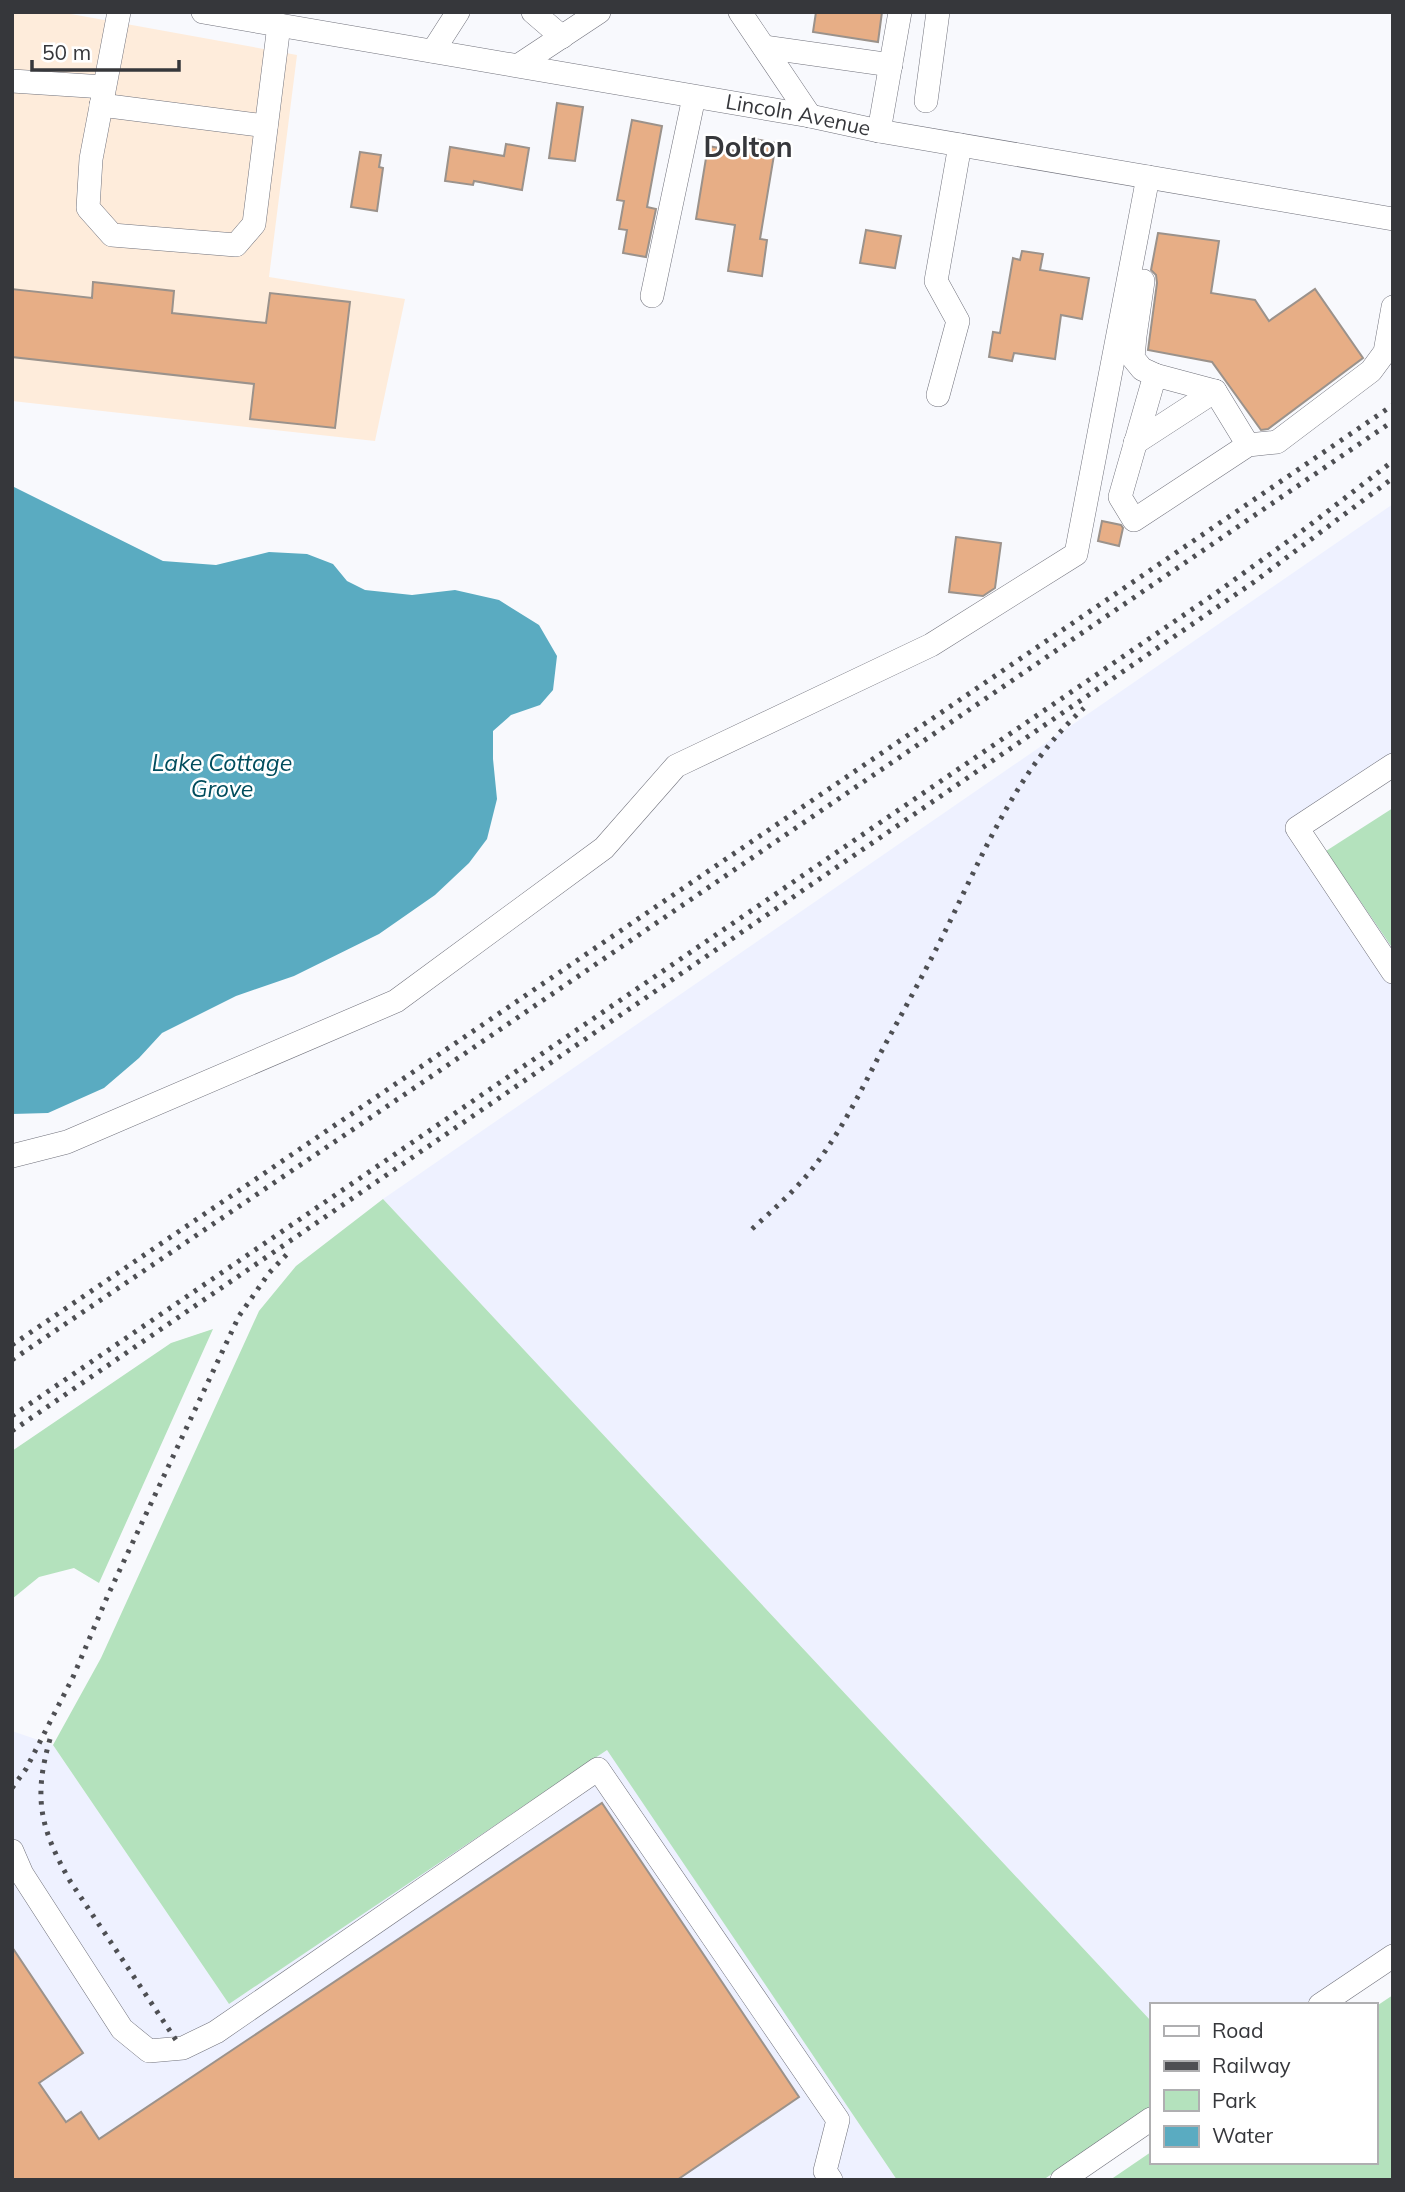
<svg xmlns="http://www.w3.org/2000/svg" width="1405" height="2192" viewBox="0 0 1405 2192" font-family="Mulish,sans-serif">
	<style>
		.built { fill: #eef1ff }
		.education { fill: #feecdb }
		.green { fill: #b4e2bd }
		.water { fill: #5aabc1 }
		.building { fill: #e7ae86; stroke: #9b928b; stroke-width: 2 }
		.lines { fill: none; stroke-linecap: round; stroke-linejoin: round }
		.minor-casing { stroke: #70717b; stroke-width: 24 }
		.minor { stroke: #fff; stroke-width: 23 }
		.rail { stroke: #4e4f53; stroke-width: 5; stroke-dasharray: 3.5 7; stroke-linecap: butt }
		.labels { text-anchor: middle; stroke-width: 5; stroke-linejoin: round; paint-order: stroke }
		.street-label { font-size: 21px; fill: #36373b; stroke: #fff }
		.water-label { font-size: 23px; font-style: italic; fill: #014d5d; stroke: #fff }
		.district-label { font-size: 28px; font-weight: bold; fill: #36373b; stroke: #fff }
	</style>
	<rect width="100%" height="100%" fill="#f8f9fd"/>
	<!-- built -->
	<g class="built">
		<polygon points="1393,504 1393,753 1302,816 1393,948 1393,1944 1303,2005 1151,2005 1151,2021 383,1199"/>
		<polygon points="12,1731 53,1745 229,2004 607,1749 897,2180 12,2180"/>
	</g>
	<!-- education -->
	<polygon class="education" points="12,12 60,12 297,55 269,277 405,299 375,441 12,401"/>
	<!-- green -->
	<g class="green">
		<polygon points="1393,808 1393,949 1326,851"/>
		<polygon points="383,1199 1151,2021 1151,2107 1043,2180 897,2180 607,1750 229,2004 53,1745 101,1658 259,1311 296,1266"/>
		<polygon points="213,1329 99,1583 74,1568 39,1577 12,1599 12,1451 171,1343"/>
		<polygon points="1393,1995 1393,2180 1110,2180 1151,2152 1151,2162 1375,2162 1375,2007"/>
	</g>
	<!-- water -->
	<polygon class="water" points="12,486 163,561 216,565 269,552 307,554 333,564 347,581 365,590 412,595 455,590 499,600 539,625 557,656 553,690 540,705 511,715 493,731 493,759 497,799 487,839 469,863 435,895 379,934 294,976 236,996 162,1033 139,1058 104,1088 48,1113 12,1114"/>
	<!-- building -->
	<g class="building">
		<polygon points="816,12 882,12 878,42 813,32"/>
		<polygon points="557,103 583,107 575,161 549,158"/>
		<polygon points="632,120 662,126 647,207 656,209 646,257 623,253 627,230 619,229 624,201 617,200"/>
		<polygon points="749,138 776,143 760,239 767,240 762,276 728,271 735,225 696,219 708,146 747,153"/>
		<polygon points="506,144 529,148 522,190 474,181 473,185 445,181 450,147 504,156"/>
		<polygon points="360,152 381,155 379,167 383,168 377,211 351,207"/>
		<polygon points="866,230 901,236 895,268 860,263"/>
		<polygon points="1158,233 1219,241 1211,293 1255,300 1269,321 1315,289 1363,358 1268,429 1261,430 1212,362 1148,350 1157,283 1156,275 1151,270"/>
		<polygon points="1022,251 1043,254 1040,270 1089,278 1082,319 1061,315 1055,359 1014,353 1012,361 989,357 993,332 1000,333 1013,258 1020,260"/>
		<polygon points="93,282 174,291 172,313 266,323 270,293 350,302 335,428 250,419 254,384 12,357 12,289 92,298"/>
		<polygon points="1102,521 1121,525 1123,528 1119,546 1098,541"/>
		<polygon points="956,537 1001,543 995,588 983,596 949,592"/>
		<polygon points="602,1803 799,2097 677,2180 12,2180 12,1947 83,2053 39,2083 66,2122 81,2112 99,2139"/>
	</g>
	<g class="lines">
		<!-- minor casing -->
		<g class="minor-casing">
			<g id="minor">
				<polyline points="119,12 91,159 88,208 112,235 236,245 254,224 279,25"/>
				<path id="s1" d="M203 12 810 116 879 131 1393 219"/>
				<polyline points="533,12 562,37"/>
				<polyline points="740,12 810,116"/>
				<polyline points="764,47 891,65"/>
				<polyline points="433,51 458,12"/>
				<polyline points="519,65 599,12"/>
				<polyline points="12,81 104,87"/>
				<polyline points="926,101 938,12"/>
				<polyline points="101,105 266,126"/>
				<polyline points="879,131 900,12"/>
				<polyline points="1143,281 1135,336 1133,358 1142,369 1155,375 1120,497 1134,520 1248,445 1277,442 1371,371 1385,352 1393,307"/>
				<polyline points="652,296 694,97"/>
				<polyline points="1155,375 1215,391 1248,445"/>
				<polyline points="938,395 958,321 936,281 960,145"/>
				<polyline points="1135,443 1215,391"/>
				<polyline points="1393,765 1297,828 1393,972"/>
				<polyline points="12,1156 67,1142 396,1001 604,848 676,766 931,645 1076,554 1148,177"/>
				<polyline points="12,1851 22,1874 122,2029 149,2051 183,2048 216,2032 598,1769 838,2120 825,2171 831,2180"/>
				<polyline points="1320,2005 1393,1956"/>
				<polyline points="1062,2180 1151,2119"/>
			</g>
		</g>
		<!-- minor -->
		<use href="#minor" class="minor"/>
		<!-- rail -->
		<g class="rail">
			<path d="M752 1229C772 1211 792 1193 809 1173 838 1137 859 1095 880 1054 905 1008 931 961 954 913 989 840 1023 763 1084 708"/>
			<polyline points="12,1345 1393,405"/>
			<polyline points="12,1360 423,1082 1393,421"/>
			<polyline points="12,1416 1216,593 1302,531 1393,461"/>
			<polyline points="12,1431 1254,582 1393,478"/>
			<path d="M50 1739C33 1798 40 1828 70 1881L178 2043"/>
			<polyline points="12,1788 26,1769 73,1677 108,1595 239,1316 269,1273 291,1250"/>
		</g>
	</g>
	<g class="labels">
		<!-- street labels -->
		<g class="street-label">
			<text dy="7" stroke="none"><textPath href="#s1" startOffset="604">Lincoln Avenue</textPath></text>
		</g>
		<!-- water labels -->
		<g class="water-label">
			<text x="222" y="771">Lake Cottage<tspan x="222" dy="26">Grove</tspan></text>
		</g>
		<!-- district labels -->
		<g class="district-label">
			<text x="748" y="157">Dolton</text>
		</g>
	</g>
	<!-- border -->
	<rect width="1405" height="2192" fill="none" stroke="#36373b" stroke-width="28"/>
	<!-- legend -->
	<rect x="1150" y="2003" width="228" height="161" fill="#ffffff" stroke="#afafb1" stroke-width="2"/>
	<rect x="1164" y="2026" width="35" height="10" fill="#ffffff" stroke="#afafb1" stroke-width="2"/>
	<text x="1212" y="2038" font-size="21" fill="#36373b">Road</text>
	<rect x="1164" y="2061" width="35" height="10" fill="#4e4f53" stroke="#afafb1" stroke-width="2"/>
	<text x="1212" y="2073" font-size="21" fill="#36373b">Railway</text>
	<rect x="1164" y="2090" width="35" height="21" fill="#b4e2bd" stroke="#afafb1" stroke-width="2"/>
	<text x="1212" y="2108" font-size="21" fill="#36373b">Park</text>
	<rect x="1164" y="2126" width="35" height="21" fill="#5aabc1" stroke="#afafb1" stroke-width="2"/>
	<text x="1212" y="2143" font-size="21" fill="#36373b">Water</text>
	<!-- scale -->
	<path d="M32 60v10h147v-10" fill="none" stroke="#36373b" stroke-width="3.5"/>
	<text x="42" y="60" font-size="21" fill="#36373b" stroke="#ffffff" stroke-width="5" paint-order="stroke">50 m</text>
</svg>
